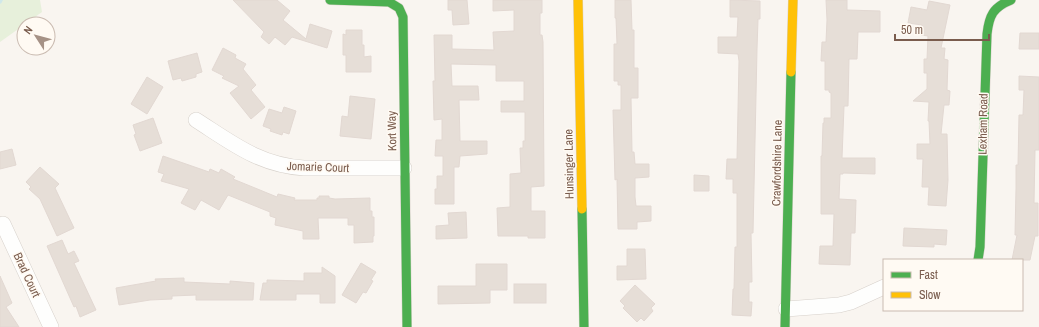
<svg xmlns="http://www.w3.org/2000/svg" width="1039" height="327" viewBox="0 0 1039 327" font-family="'Archivo Narrow',sans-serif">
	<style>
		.green { fill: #e7f0db }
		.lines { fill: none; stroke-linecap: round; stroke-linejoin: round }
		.stream { stroke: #d0e8ea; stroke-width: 3.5 }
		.building { fill: #e6ded7; stroke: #e2d8d2 }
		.street-casing { stroke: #d7d1cb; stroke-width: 16 }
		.fast-casing { stroke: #d9d2cb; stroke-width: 10 }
		.slow-casing { stroke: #d9d2cb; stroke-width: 10 }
		.street { stroke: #fefefd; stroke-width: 15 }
		.fast { stroke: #4caf50; stroke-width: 9 }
		.slow { stroke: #ffc107; stroke-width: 9 }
		.labels { text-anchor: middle; stroke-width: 3; stroke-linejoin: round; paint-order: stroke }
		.street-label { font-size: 12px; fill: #7a5c4d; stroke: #fffaf3 }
	</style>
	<rect width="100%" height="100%" fill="#f9f5f0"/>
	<!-- green -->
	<polygon class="green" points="0,0 40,0 42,12 0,42"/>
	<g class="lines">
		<!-- stream -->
		<polyline class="stream" points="0,2 1,0"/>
	</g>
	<!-- building -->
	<g class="building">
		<polygon points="233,0 277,0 290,11 283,20 306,39 310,24 332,31 327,48 292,37 285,45 275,37 269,44 261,37 264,32"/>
		<polygon points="448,0 467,0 469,24 453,25 452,10 448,10"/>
		<polygon points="493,0 542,0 542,13 540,13 540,35 542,35 543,42 544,186 531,187 531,211 545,211 545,238 528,238 528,236 498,236 497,208 510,207 510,174 521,173 520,148 523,148 523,141 525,141 525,112 501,112 501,101 524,101 524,81 496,81 496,65 451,64 452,86 478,86 479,100 459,100 460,141 487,141 487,154 460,156 459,167 454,167 454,204 435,204 435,189 437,189 437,176 443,176 443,156 435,156 436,140 442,140 442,119 434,120 433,81 435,81 434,35 452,35 452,49 494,50 493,32 514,31 514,10 493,11"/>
		<polygon points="615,0 631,0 632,30 634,30 634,68 638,68 638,98 631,98 632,152 634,152 635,164 649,164 649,177 635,178 635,197 636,206 651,206 651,221 637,222 637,229 618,229 617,179 615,180 613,110 621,110 621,85 618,85 618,81 614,81 614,44 617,44 616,18 615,18"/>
		<polygon points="730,0 760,1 760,19 758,19 757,49 753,233 751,233 752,282 749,282 749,302 752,302 751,316 732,315 733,289 734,289 735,247 737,247 737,193 733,193 733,179 726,179 727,159 737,159 739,61 738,54 718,53 718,37 737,37 738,17 730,17"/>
		<polygon points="826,0 847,0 847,10 880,11 880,32 858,32 857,59 849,59 848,106 844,106 842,158 875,158 875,174 843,173 843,174 840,174 839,199 856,200 855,233 851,233 850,265 819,264 820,246 833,246 834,214 821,214 821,156 822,156 823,123 824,123 824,118 831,118 831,93 829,92 829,90 825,90 825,61 821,61 822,42 826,42 827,20"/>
		<polygon points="929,1 950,5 941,48 945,48 944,59 948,60 947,90 950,91 949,105 944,105 941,134 947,134 948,180 946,206 928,205 929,187 922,187 923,159 917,159 917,144 930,144 929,121 928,121 929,102 913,101 927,89 927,73 924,73 924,59 927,59 928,36 921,35 922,25 908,23 911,7 927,10"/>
		<polygon points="346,30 362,30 362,45 364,45 364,57 371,56 371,72 346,72 346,55 343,55 343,34 346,35"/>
		<polygon points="1020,33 1039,33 1039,49 1019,49"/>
		<polygon points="223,48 236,55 235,58 246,64 243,69 256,85 251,90 265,107 251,119 230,93 239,86 222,78 224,76 212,70"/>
		<polygon points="197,53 202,72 196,74 196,77 182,81 181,78 173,80 168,61"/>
		<polygon points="1019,76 1039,77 1039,150 1035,150 1034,203 1038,203 1038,236 1035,236 1030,260 1012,260 1017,235 1015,235 1016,189 1016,165 1018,165 1019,115 1023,115 1024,90 1019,90"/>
		<polygon points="147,77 163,87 147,114 131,104"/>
		<polygon points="350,96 375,99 371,139 340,136 342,116 348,117"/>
		<polygon points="284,107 296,111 289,134 283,132 282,135 270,131 271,129 263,126 269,109 282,113"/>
		<polygon points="153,118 162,143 140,151 134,135 136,134 133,125"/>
		<polygon points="12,149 16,165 0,169 0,152"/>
		<polygon points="163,156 209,172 210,169 219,173 221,169 235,177 233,179 277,197 278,194 295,198 294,200 317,200 317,198 319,198 319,196 329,196 329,198 335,199 370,198 370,211 372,211 372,217 374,217 374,236 373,236 373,242 354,243 354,225 348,225 348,218 318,218 319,239 303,239 303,231 275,225 276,218 270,216 270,212 228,195 219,210 201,200 195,210 181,203 189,189 161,181 164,174 158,172"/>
		<polygon points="40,167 59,184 55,188 74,228 57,236 40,199 29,189 31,187 26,182"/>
		<polygon points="694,175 709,176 709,191 694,191"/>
		<polygon points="466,212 467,238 436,239 436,226 449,225 448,213"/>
		<polygon points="904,228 947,230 946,245 934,244 934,247 903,246"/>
		<polygon points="62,240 68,254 74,251 79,261 74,263 96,310 80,317 76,306 74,307 47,246"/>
		<polygon points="627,249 645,249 646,279 617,280 617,266 627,266"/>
		<polygon points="361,263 376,272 371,280 373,281 366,293 363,292 356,303 342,295"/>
		<polygon points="476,264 507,264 507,290 490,290 490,303 438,304 438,286 476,286"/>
		<polygon points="322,267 335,276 335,303 320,303 320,294 296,294 296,300 260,300 263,283 267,283 267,280 304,281 304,273 322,273"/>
		<polygon points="0,276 12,303 6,307 19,327 0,327"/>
		<polygon points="184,278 184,282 230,284 230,281 254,283 253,300 196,300 196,295 172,296 172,299 150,300 119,305 116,288 156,281 155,279"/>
		<rect x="514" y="284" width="32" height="19"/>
		<polygon points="635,285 655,304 651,308 653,311 644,321 641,318 637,322 623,308 625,306 620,301"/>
	</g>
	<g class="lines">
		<!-- street casing -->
		<g class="street-casing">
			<g id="street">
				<path d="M196 120C232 143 259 165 304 168H404"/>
				<polyline points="3,224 51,327"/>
				<polyline points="786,309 839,305 851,302 884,287"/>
			</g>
		</g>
		<!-- fast casing -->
		<g class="fast-casing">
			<g id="fast">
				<polyline points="330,0 389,2 399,8 403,17 407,327"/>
				<polyline points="582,209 584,327"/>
				<path d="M978 260 980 247 987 34C989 16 993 7 1011 0"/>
				<polyline points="785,327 791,72"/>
			</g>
		</g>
		<!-- slow casing -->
		<g class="slow-casing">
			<g id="slow">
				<polyline points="578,0 582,209"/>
				<polyline points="791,72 793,0"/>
			</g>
		</g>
		<!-- street -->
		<use href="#street" class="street"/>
		<!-- fast -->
		<use href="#fast" class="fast"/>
		<!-- slow -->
		<use href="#slow" class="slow"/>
	</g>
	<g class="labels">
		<!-- street labels -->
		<g class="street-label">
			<text transform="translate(983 124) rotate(-89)" y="4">Lexham Road</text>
			<text transform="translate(392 131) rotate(-91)" y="4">Kort Way</text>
			<text transform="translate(777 163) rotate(-89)" y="4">Crawfordshire Lane</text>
			<text transform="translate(569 164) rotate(-91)" y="4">Hunsinger Lane</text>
			<text transform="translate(318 167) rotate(2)" y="4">Jomarie Court</text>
			<text transform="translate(27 275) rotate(65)" y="4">Brad Court</text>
		</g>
	</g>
	<!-- legend -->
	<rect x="883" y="259" width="140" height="52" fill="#fffaf3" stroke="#cabbb1"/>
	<rect x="891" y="272" width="20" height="6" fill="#4caf50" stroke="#cabbb1"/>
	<text x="919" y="279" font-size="12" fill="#7a5c4d">Fast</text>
	<rect x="891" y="292" width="20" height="6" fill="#ffc107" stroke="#cabbb1"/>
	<text x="919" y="299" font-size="12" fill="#7a5c4d">Slow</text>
	<!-- north arrow -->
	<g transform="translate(36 36) rotate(306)"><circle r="19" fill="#fffaf3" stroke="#cabbb1"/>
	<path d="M0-3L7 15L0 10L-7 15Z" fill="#a69286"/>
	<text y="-6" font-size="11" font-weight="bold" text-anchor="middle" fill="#7a5c4d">N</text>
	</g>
	<!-- scale -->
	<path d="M895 34v6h94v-6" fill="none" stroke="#7a5c4d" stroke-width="2"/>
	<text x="901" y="34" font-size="12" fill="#7a5c4d" stroke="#fffaf3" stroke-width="3" paint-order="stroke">50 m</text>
</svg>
